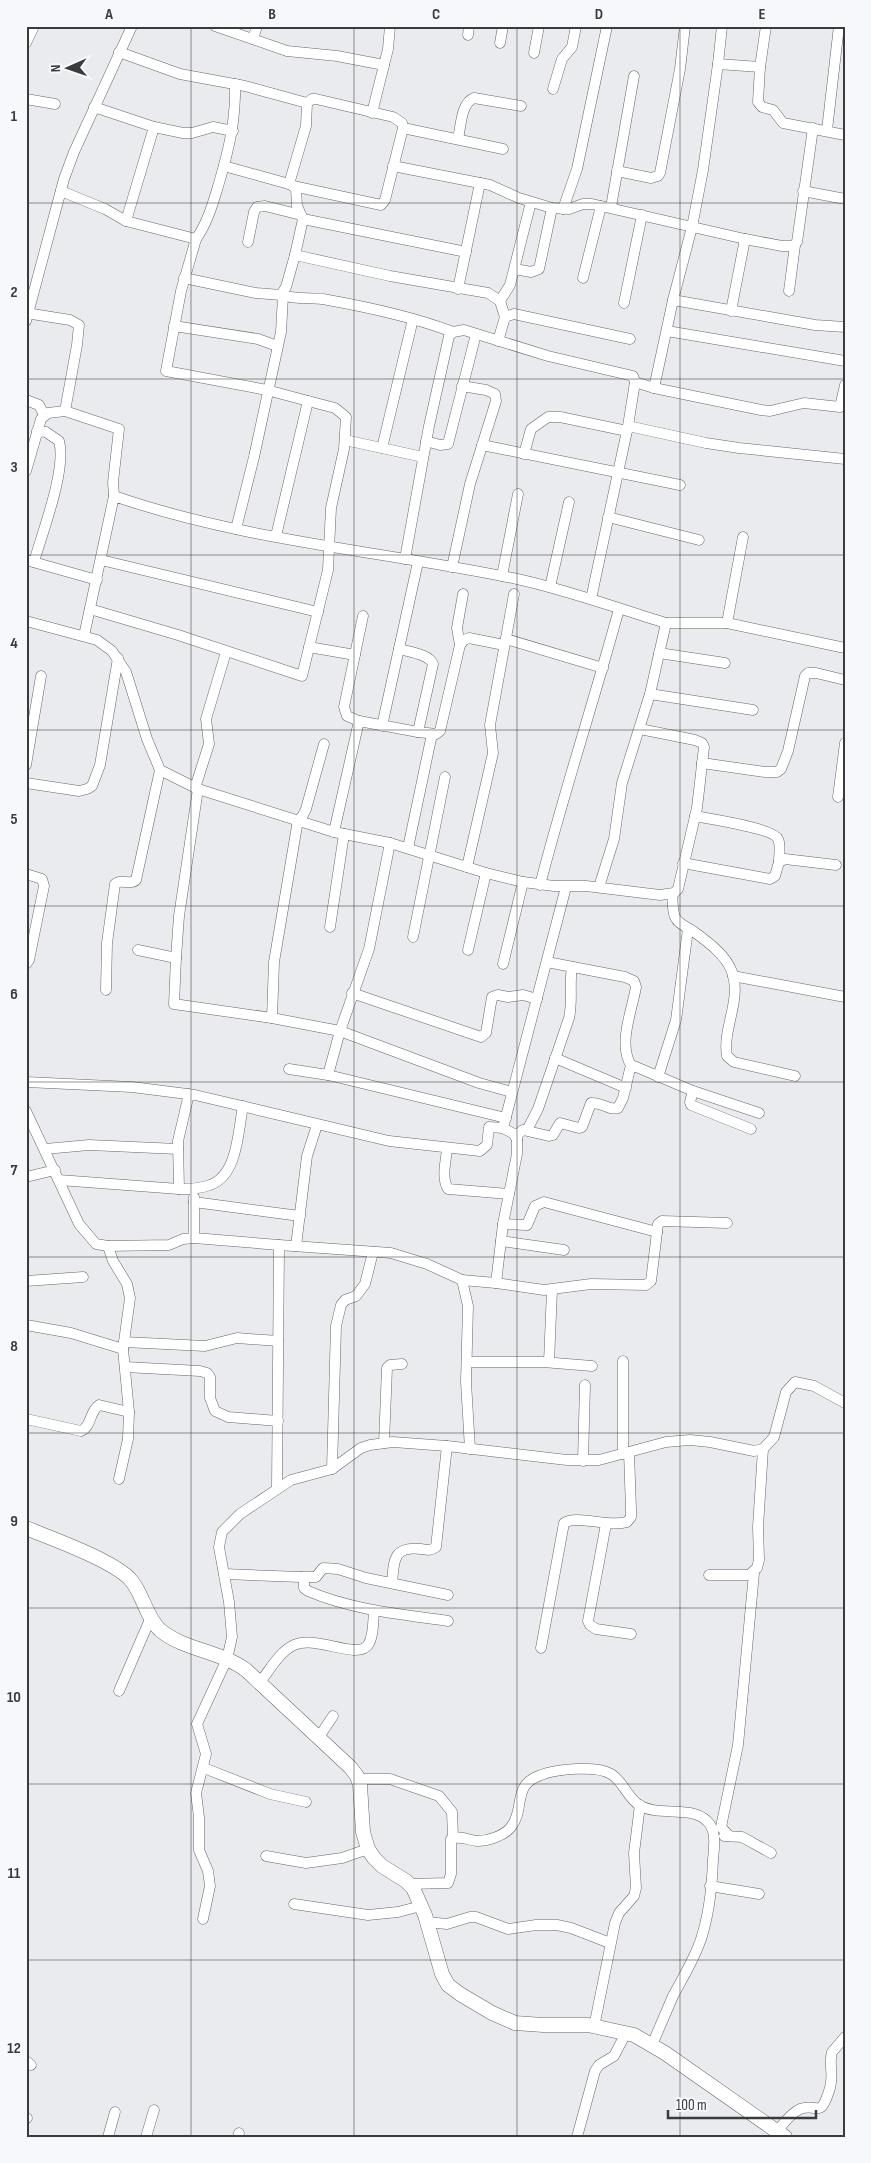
<svg xmlns="http://www.w3.org/2000/svg" width="871" height="2163" viewBox="0 0 871 2163" font-family="'Sofia Sans Condensed',sans-serif">
	<style>
		.lines { fill: none; stroke-linecap: round; stroke-linejoin: round }
		.street-casing { stroke: #656669; stroke-width: 11 }
		.secondary-casing { stroke: #656669; stroke-width: 15 }
		.street { stroke: #fff; stroke-width: 10 }
		.secondary { stroke: #fff; stroke-width: 14 }
		.grid { fill: none; stroke: #3a3b3c; stroke-width: 1; stroke-opacity: 0.55 }
		.neatline { fill: none; stroke: #3a3b3c; stroke-width: 2 }
		.grid-label { font-size: 16px; text-anchor: middle; font-weight: bold; fill: #3a3b3c }
	</style>
	<rect width="100%" height="100%" fill="#e9ebee"/>
	<g class="lines">
		<!-- street casing -->
		<g class="street-casing">
			<g id="street">
				<polyline points="215,26 287,51 337,56 384,65"/>
				<polyline points="468,35 469,26"/>
				<polyline points="253,39 257,26"/>
				<polyline points="26,43 34,26"/>
				<polyline points="500,43 503,26"/>
				<polyline points="119,52 180,74 245,86 307,103 306,126 289,184 296,188 297,206 303,219 466,252"/>
				<polyline points="534,53 539,26"/>
				<polyline points="718,64 722,26"/>
				<polyline points="760,67 766,26"/>
				<polyline points="553,89 562,59 572,47 576,26"/>
				<polyline points="26,99 55,104"/>
				<polyline points="94,107 154,127 183,133 192,133 213,127 233,131"/>
				<polyline points="372,113 388,49 390,26"/>
				<polyline points="403,128 503,149"/>
				<polyline points="827,130 839,26"/>
				<path d="M458 139C461 126 461 103 474 98L521 106"/>
				<polyline points="224,166 289,184"/>
				<polyline points="393,166 490,185 519,198 552,208 569,209 583,204 592,204 745,239 782,246 793,246 797,242 813,128"/>
				<polyline points="617,171 651,178 658,176 660,173 680,69 685,26"/>
				<polyline points="293,186 381,205 385,200 403,128 402,123 393,117 316,99 312,99 307,103"/>
				<polyline points="61,191 105,209 126,221 196,239 181,291 166,371 267,390 308,401 335,408 346,417 344,449 331,508 328,570 302,676 178,635 90,609"/>
				<polyline points="803,191 845,199"/>
				<polyline points="611,207 634,76"/>
				<polyline points="563,209 577,169 607,26"/>
				<polyline points="126,221 154,127"/>
				<path d="M196 239C208 222 213 203 219 183 229 149 236 119 235 84"/>
				<polyline points="248,242 254,212 257,207 265,206 301,215"/>
				<polyline points="295,255 303,219"/>
				<polyline points="515,269 531,272 539,269 552,208"/>
				<polyline points="184,278 256,293 281,295 286,287 295,255 390,276 488,293 500,301 505,317"/>
				<polyline points="583,278 601,206"/>
				<polyline points="458,289 480,183"/>
				<polyline points="789,291 795,245"/>
				<path d="M281 295C297 300 312 297 328 300 367 307 416 318 453 332"/>
				<polyline points="673,300 815,325 845,327"/>
				<polyline points="500,301 510,285 531,202"/>
				<polyline points="624,303 642,215"/>
				<polyline points="731,311 745,239"/>
				<polyline points="26,313 70,320 79,325 77,345 65,411 119,429 113,482 114,496"/>
				<polyline points="26,321 64,179 74,152 132,26"/>
				<polyline points="174,326 258,339 277,346"/>
				<polyline points="667,331 845,361"/>
				<polyline points="498,341 505,317 514,314 630,339"/>
				<polyline points="635,382 654,388 761,410 770,411 804,403 840,407 845,385"/>
				<polyline points="654,388 673,300 692,227 703,170 718,64 760,67 758,102 762,107 773,110 783,123 845,135"/>
				<polyline points="26,400 39,405 44,415"/>
				<polyline points="628,426 706,443 739,448 845,459"/>
				<polyline points="345,440 423,457"/>
				<polyline points="426,441 440,445 448,444 476,334"/>
				<polyline points="482,445 680,485"/>
				<polyline points="382,448 413,319"/>
				<polyline points="524,454 531,429 548,417 560,417 627,431"/>
				<polyline points="26,471 41,419 48,413 65,411"/>
				<polyline points="608,517 699,540"/>
				<polyline points="236,529 254,457 281,332 283,296"/>
				<polyline points="276,536 308,401"/>
				<polyline points="405,559 429,426 449,336 453,332 464,330 548,356 633,376 635,382 628,426 591,599"/>
				<polyline points="26,560 97,580"/>
				<polyline points="101,560 318,612"/>
				<path d="M34 562C42 533 67 469 59 441L46 432 37 431"/>
				<polyline points="452,567 470,484 496,401 495,394 486,390 462,386"/>
				<polyline points="502,576 518,494"/>
				<polyline points="550,587 569,502"/>
				<polyline points="26,621 97,640 112,651 126,672 147,739 160,770 198,789 334,832 390,843 486,873 523,882 554,886 586,886 660,895 674,893 678,889 697,808 704,747 702,743 695,740 640,729"/>
				<polyline points="666,623 727,623 845,648"/>
				<polyline points="727,623 743,537"/>
				<path d="M84 636 114 496C244 541 383 551 517 579 568 590 616 608 666 623L650 694 622 783 614 839 599 887"/>
				<polyline points="506,639 603,668"/>
				<polyline points="460,645 457,628 463,594"/>
				<polyline points="309,647 355,655"/>
				<polyline points="659,653 725,663"/>
				<polyline points="650,694 753,710"/>
				<polyline points="359,721 347,716 344,707 363,616"/>
				<polyline points="382,726 418,562"/>
				<polyline points="418,732 436,734 440,731 460,645 464,640 469,638 504,645"/>
				<polyline points="702,763 765,772 777,772 781,769 788,751 805,676 808,673 816,673 845,680"/>
				<polyline points="26,765 41,676"/>
				<polyline points="26,783 79,791 87,789 92,786 100,765 118,658"/>
				<polyline points="195,788 209,744 206,719 226,652"/>
				<polyline points="838,797 845,743"/>
				<path d="M695 816C709 819 773 828 778 839 781 845 779 855 779 862"/>
				<path d="M334 832 359 721 418 732 433 664C429 654 409 652 399 649"/>
				<polyline points="408,848 432,734"/>
				<polyline points="683,863 770,879 775,876 779,862 785,859 836,865"/>
				<polyline points="467,867 493,753 490,725 514,594"/>
				<polyline points="26,874 42,879 44,886 29,960 26,964"/>
				<path d="M540 885C564 792 594 701 619 609"/>
				<path d="M672 894C673 901 672 910 675 917 678 924 687 927 693 931 708 942 726 955 732 972 742 1000 722 1029 727 1056L734 1062 795 1076"/>
				<polyline points="330,927 344,834"/>
				<polyline points="413,937 445,777"/>
				<polyline points="138,950 176,958 174,1004 272,1018 274,962 298,820 302,817 306,809 324,744"/>
				<polyline points="468,950 486,873"/>
				<polyline points="176,958 179,916 198,789"/>
				<path d="M547 962 625 977 634 981 636 987C632 1011 617 1045 632 1067"/>
				<polyline points="503,964 523,882"/>
				<polyline points="733,976 845,997"/>
				<path d="M106 990 107 943 115 884C121 878 130 886 136 880L160 770"/>
				<polyline points="352,993 481,1037 486,1033 492,997 498,995 508,997 523,995 537,999"/>
				<polyline points="272,1018 340,1031 479,1083 512,1092"/>
				<polyline points="555,1058 626,1088"/>
				<polyline points="289,1069 328,1075 340,1031 369,949 390,843"/>
				<polyline points="328,1075 506,1118"/>
				<polyline points="658,1077 676,1020 688,929"/>
				<polyline points="26,1082 132,1087 195,1095 389,1141 480,1151 487,1145 489,1127 503,1128"/>
				<polyline points="693,1091 690,1102 691,1105 751,1129"/>
				<polyline points="26,1111 79,1224 96,1244 108,1246 169,1245 183,1239 194,1238 279,1245"/>
				<path d="M527 1130 538 1109 569 1018C573 1001 569 984 572 967"/>
				<path d="M517 1140 518 1134 523 1130 549 1136 553 1135 560 1123 579 1128 582 1127 591 1103C601 1102 610 1111 618 1108L623 1098 630 1069 634 1066 693 1091 759 1113"/>
				<polyline points="45,1149 89,1145 178,1149"/>
				<path d="M447 1149C446 1162 441 1177 448 1189L509 1194"/>
				<polyline points="26,1177 55,1170"/>
				<path d="M59 1180 179 1189C190 1189 200 1189 210 1185 238 1175 238 1131 243 1106"/>
				<polyline points="179,1189 178,1141 189,1094"/>
				<polyline points="194,1197 194,1238"/>
				<polyline points="194,1202 300,1216"/>
				<polyline points="503,1224 527,1225 535,1206 544,1202 657,1232"/>
				<polyline points="501,1241 564,1250"/>
				<polyline points="108,1246 113,1261 127,1284 130,1298 123,1349 129,1412 128,1439 119,1479"/>
				<polyline points="296,1246 307,1156 317,1125"/>
				<polyline points="26,1281 83,1277"/>
				<polyline points="496,1283 544,1290 591,1284 646,1285 651,1281 657,1232 658,1224 662,1221 727,1223"/>
				<polyline points="26,1325 71,1333 123,1349"/>
				<polyline points="124,1342 205,1346 237,1338 278,1341"/>
				<polyline points="623,1361 623,1454"/>
				<polyline points="467,1362 543,1362 592,1366"/>
				<polyline points="549,1362 552,1290"/>
				<polyline points="125,1367 200,1371 207,1373 210,1377 210,1398 215,1411 228,1417 278,1421"/>
				<path d="M26 1419 81 1431C92 1426 89 1412 99 1405L129 1412"/>
				<polyline points="384,1443 387,1368 390,1365 402,1364"/>
				<polyline points="470,1449 466,1382 468,1306 462,1280 496,1283 503,1224 517,1154 517,1140 514,1134 503,1128 566,887"/>
				<polyline points="583,1461 585,1385"/>
				<polyline points="332,1469 336,1326 341,1305 345,1300 356,1296 365,1284 373,1252"/>
				<polyline points="277,1488 279,1245 391,1253 427,1264 462,1280"/>
				<polyline points="606,1524 588,1621 590,1625 596,1629 631,1634"/>
				<path d="M224 1574 301 1577 304 1580V1588L308 1591C352 1610 400 1614 448 1621"/>
				<polyline points="709,1575 749,1575 757,1568 759,1560 758,1527 763,1449"/>
				<polyline points="301,1577 316,1577 323,1568 338,1569 366,1578 448,1595"/>
				<path d="M392 1583C394 1560 393 1546 421 1549 427 1550 431 1551 436 1547L447 1446"/>
				<path d="M541 1648 564 1523C577 1514 609 1528 627 1522L631 1517V1510L629 1452"/>
				<path d="M260 1682C270 1670 279 1652 294 1645 316 1635 357 1660 368 1645 374 1636 373 1620 374 1611"/>
				<polyline points="119,1691 151,1617"/>
				<polyline points="319,1737 333,1716"/>
				<polyline points="204,1768 270,1794 306,1802"/>
				<polyline points="358,1779 390,1779 439,1796 452,1812 453,1837"/>
				<polyline points="724,1836 742,1837 771,1853"/>
				<polyline points="729,1836 721,1827 738,1745 754,1573"/>
				<polyline points="266,1856 306,1863 342,1858 368,1849"/>
				<path d="M409 1884 448 1883 451 1874V1839C459 1835 468 1840 477 1841 488 1841 504 1836 511 1827 526 1808 511 1785 541 1775 556 1769 597 1765 611 1774 623 1781 627 1797 639 1805 658 1817 691 1805 707 1821 717 1830 714 1848 713 1860 712 1886 709 1915 701 1939 694 1960 683 1977 673 1996 666 2012 659 2029 652 2045"/>
				<polyline points="710,1886 759,1894"/>
				<polyline points="294,1904 368,1915 398,1912 421,1906"/>
				<polyline points="203,1919 210,1886 208,1871 199,1850 199,1817 196,1793 206,1754 197,1724 227,1659 232,1637 229,1602 219,1547 222,1532 240,1514 291,1480 332,1469 361,1448 370,1445 393,1442 447,1446 567,1460 599,1460 666,1442 690,1440 710,1442 754,1451 763,1449 774,1437 786,1392 795,1382 814,1386 845,1403"/>
				<polyline points="427,1922 447,1924 470,1917 476,1917 508,1929 536,1925 557,1925 571,1928 610,1943"/>
				<polyline points="594,2027 615,1923 619,1913 634,1896 636,1888 634,1853 640,1805"/>
				<polyline points="26,2061 31,2065"/>
				<polyline points="26,2118 27,2118"/>
				<path d="M777 2131C783 2124 791 2113 800 2109 818 2103 820 2119 829 2091 835 2075 828 2064 832 2052L845 2037"/>
				<polyline points="108,2137 115,2112"/>
				<polyline points="146,2137 154,2110"/>
				<polyline points="238,2137 239,2133"/>
				<polyline points="577,2137 595,2071 599,2065 614,2056 626,2033"/>
			</g>
		</g>
		<!-- secondary casing -->
		<g class="secondary-casing">
			<path id="secondary" d="M26 1528C53 1539 109 1559 129 1578 143 1592 145 1616 160 1630 184 1650 220 1651 246 1670L350 1767 357 1776 360 1785 363 1832 368 1849 374 1858 382 1866 406 1881 413 1888 425 1915 442 1974 448 1985 460 1994 492 2013 515 2023 543 2025H588L634 2035 665 2053 785 2137"/>
		</g>
		<!-- street -->
		<use href="#street" class="street"/>
		<!-- secondary -->
		<use href="#secondary" class="secondary"/>
	</g>
	<!-- grid -->
	<path class="grid" d="M191 26V2137M354 26V2137M517 26V2137M680 26V2137M26 203H845M26 379H845M26 555H845M26 730H845M26 906H845M26 1082H845M26 1257H845M26 1433H845M26 1608H845M26 1784H845M26 1960H845"/>
	<!-- border -->
	<rect width="871" height="2163" fill="none" stroke="#f6f8fc" stroke-width="55"/>
	<!-- north arrow -->
	<g transform="translate(68 68) rotate(268)" stroke="#f6f8fc" stroke-width="4" paint-order="stroke">
	<path d="M0-4L9 19L0 12L-9 19Z" fill="#3a3b3c"/>
	<text y="-8" font-size="14" font-weight="bold" text-anchor="middle" fill="#3a3b3c">N</text>
	</g>
	<!-- scale -->
	<path d="M668 2110v8h148v-8" fill="none" stroke="#3a3b3c" stroke-width="2.5"/>
	<text x="676" y="2110" font-size="15" fill="#3a3b3c" stroke="#f6f8fc" stroke-width="4" paint-order="stroke">100 m</text>
	<rect x="28" y="28" width="816" height="2108" class="neatline"/>
	<g class="grid-label">
		<text x="109" y="19">A</text>
		<text x="272" y="19">B</text>
		<text x="436" y="19">C</text>
		<text x="599" y="19">D</text>
		<text x="762" y="19">E</text>
		<text x="14" y="121">1</text>
		<text x="14" y="297">2</text>
		<text x="14" y="472">3</text>
		<text x="14" y="648">4</text>
		<text x="14" y="824">5</text>
		<text x="14" y="999">6</text>
		<text x="14" y="1175">7</text>
		<text x="14" y="1351">8</text>
		<text x="14" y="1526">9</text>
		<text x="14" y="1702">10</text>
		<text x="14" y="1878">11</text>
		<text x="14" y="2053">12</text>
	</g>
</svg>
